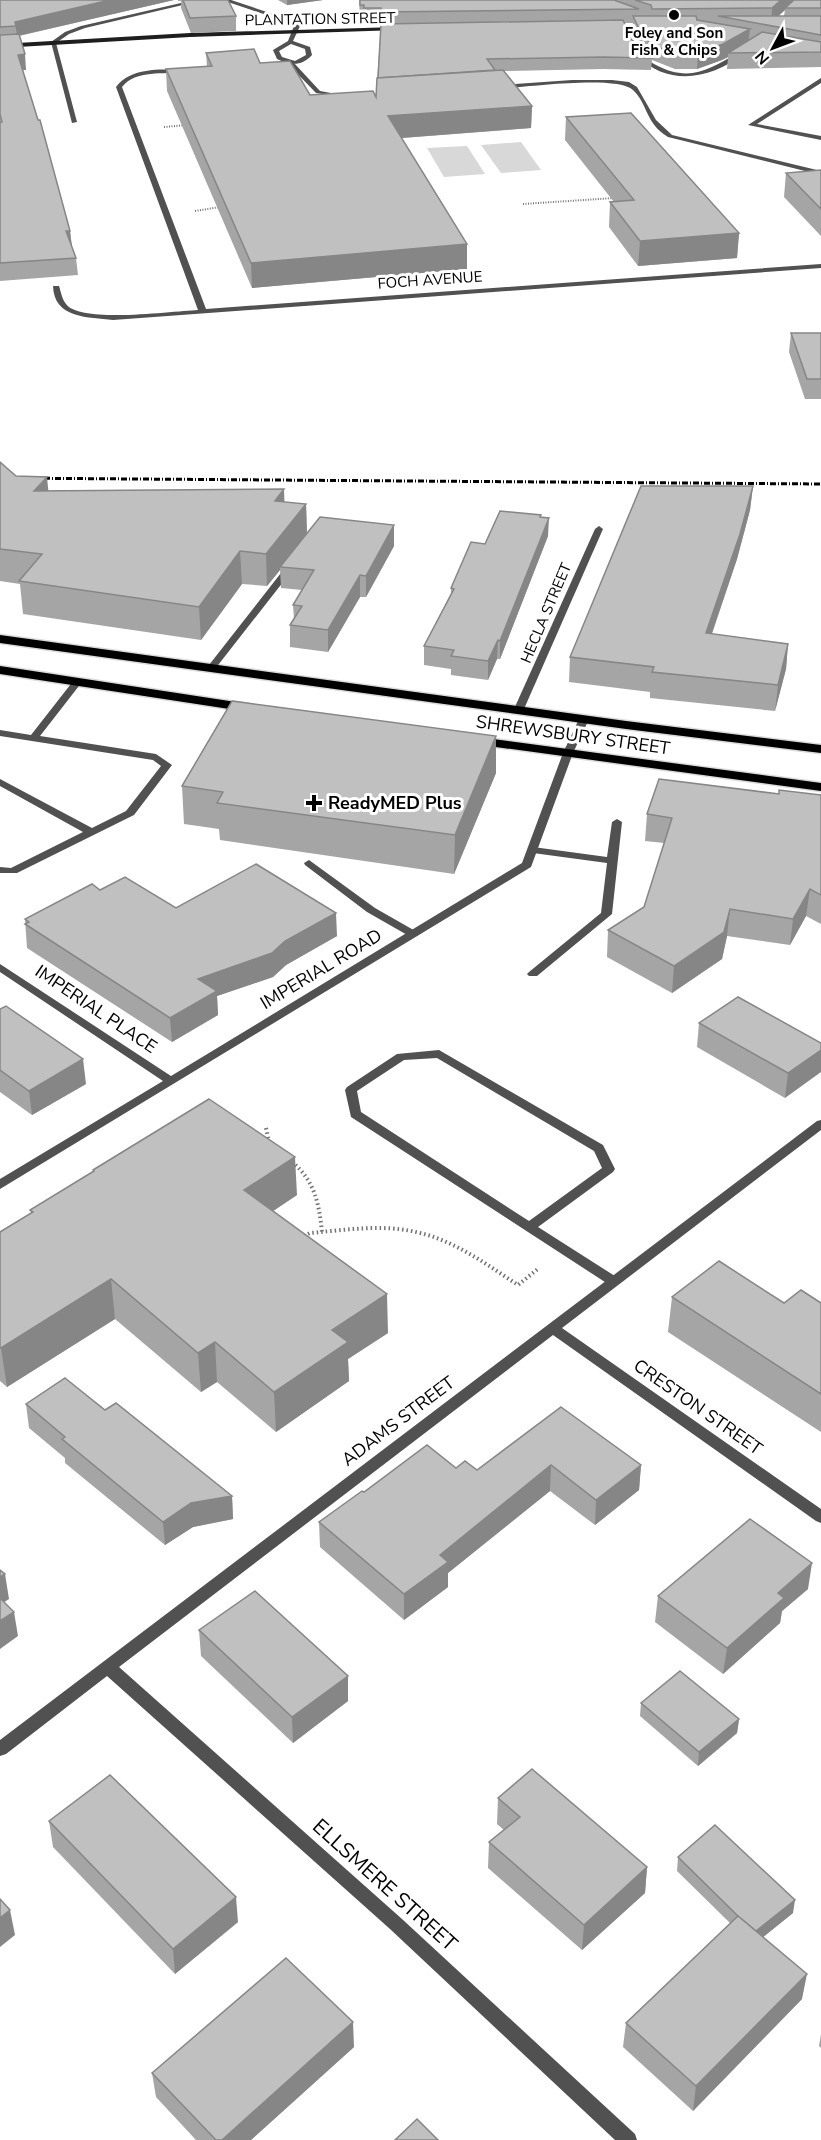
<svg xmlns="http://www.w3.org/2000/svg" width="821" height="2140" viewBox="0 0 821 2140" font-family="'Nunito Sans',sans-serif">
	<style>
		.green { fill: #d8d8d8 }
		.lines { fill: none; stroke-linecap: round; stroke-linejoin: round }
		.primary-casing { stroke: #dbdbdb; stroke-width: 3 }
		.path-far1 { stroke: #737373; stroke-width: 2; stroke-dasharray: 1 1.5; stroke-linecap: butt }
		.path { stroke: #737373; stroke-width: 4; stroke-dasharray: 1.5 3; stroke-linecap: butt }
		.lane { fill: #515151; fill-rule: evenodd }
		.street { fill: #515151; fill-rule: evenodd }
		.secondary { fill: #1e1e1e; fill-rule: evenodd }
		.primary { fill: #000; fill-rule: evenodd }
		.rail { stroke: #000; stroke-width: 3; stroke-dasharray: 6 2 1 2; stroke-linecap: butt }
		.wall { fill: #a5a5a5; fill-rule: evenodd }
		.shaded-wall { fill: #868686 }
		.building { fill: #c0c0c0; stroke: #868686; stroke-width: 1.5 }
		.poi-dot { fill: #000; stroke: #fff; stroke-width: 2 }
		.labels { text-anchor: middle; stroke-width: 6; stroke-linejoin: round; paint-order: stroke }
		.far-street-label { font-size: 15px; fill: #000; stroke: #fff }
		.far-poi-label { font-size: 15px; font-weight: bold; fill: #000; stroke: #fff }
		.street-label { font-size: 18px; fill: #000; stroke: #fff }
		.poi-label { font-size: 18px; font-weight: bold; fill: #000; stroke: #fff; text-anchor: start }
		.near-street-label { font-size: 21px; fill: #000; stroke: #fff }
	</style>
	<rect width="100%" height="100%" fill="#fff"/>
	<!-- green -->
	<g class="green">
		<polygon points="521,142 541,170 501,173 481,145"/>
		<polygon points="467,146 485,174 444,177 427,148"/>
	</g>
	<g class="lines">
		<!-- primary casing -->
		<g class="primary-casing">
			<g id="primary">
				<polygon points="0,635 626,721 821,745 821,753 626,729 0,643"/>
				<polygon points="0,666 249,704 255,708 249,712 0,674"/>
				<polygon points="478,737 821,783 821,791 474,744 472,741"/>
			</g>
		</g>
		<!-- path-far1 -->
		<g class="path-far1">
			<polyline points="164,127 187,125"/>
			<polyline points="523,204 614,198"/>
			<polyline points="195,211 220,207"/>
		</g>
		<!-- path -->
		<g class="path">
			<polyline points="266,1128 269,1142"/>
			<path d="M292 1162C315 1181 319 1204 322 1232"/>
			<path d="M304 1236 310 1233C345 1230 382 1224 416 1232 454 1240 486 1264 518 1285L539 1268"/>
		</g>
		<!-- lane -->
		<g class="lane">
			<path d="M639 53C644 56 649 61 654 64 689 83 708 70 738 53L743 54C711 79 669 87 637 56Z"/>
			<polygon points="294,63 320,91 342,95 342,97 316,93 290,66 277,67 274,65"/>
			<path d="M182 69 184 72C164 75 136 69 122 87L206 309 821 264V268L113 320C89 317 54 319 53 286H59C61 292 62 299 66 304 80 324 174 311 198 310L116 87C131 67 159 70 182 69Z"/>
			<polygon points="821,78 821,83 757,124 821,136 821,140 748,125"/>
			<path d="M572 80H612L629 82 637 87 656 120 672 135 821 171V175L668 137C645 123 648 104 633 90 617 75 525 87 501 89L498 87 501 85Z"/>
			<polygon points="77,679 82,682 40,736 156,754 172,765 134,815 17,873 0,873 0,867 11,868 83,832 0,786 0,779 92,828 126,811 161,766 153,760 0,736 0,730 31,735 74,680"/>
			<polygon points="617,819 622,822 612,914 537,976 529,976 527,974 529,972 601,913 607,863 533,853 528,850 533,847 607,857 612,822"/>
			<polygon points="309,860 375,908 417,932 419,934 417,936 409,936 367,912 305,865 304,863"/>
			<path d="M439 1050 603 1145 615 1169 613 1172 538 1227 618 1278 620 1281 618 1284H608L351 1117 345 1090 347 1087 397 1054ZM437 1058 594 1151 602 1168 529 1221 361 1112 357 1091 404 1060Z"/>
		</g>
		<!-- street -->
		<g class="street">
			<polygon points="194,0 204,0 85,28 69,34 56,43 77,122 72,123 51,42 65,32 81,26"/>
			<path d="M222 0H231L294 21 300 26 293 41 310 47 312 55C301 67 290 65 277 59L273 50 288 41 294 26 290 23ZM291 44 305 49 306 55 295 61 282 57 279 51Z"/>
			<polygon points="599,526 603,529 524,709 519,712 516,711 514,709 595,529"/>
			<polygon points="291,563 295,566 294,568 215,669 209,669 209,665 288,564"/>
			<polygon points="584,716 589,719 573,753 531,867 0,1189 0,1179 163,1081 0,972 0,964 171,1076 522,863 563,753 579,719"/>
			<polygon points="821,1120 821,1130 562,1328 821,1509 821,1523 816,1521 553,1335 119,1667 402,1919 635,2134 637,2140 615,2140 390,1929 107,1676 6,1754 0,1756 0,1740 817,1121"/>
		</g>
		<!-- secondary -->
		<g class="secondary">
			<polygon points="609,24 649,24 652,26 649,28 607,27"/>
			<polygon points="397,27 399,30 190,37 0,48 0,44 190,33"/>
		</g>
		<!-- primary -->
		<use href="#primary" class="primary"/>
		<!-- rail -->
		<polyline class="rail" points="0,478 821,484"/>
	</g>
	<!-- wall -->
	<g class="wall">
		<polygon points="0,0 174,0 19,36 26,70 22,70 70,231 72,247 76,258 78,275 0,281"/>
		<polygon points="178,0 228,0 236,16 236,31 191,33 181,8 181,1 178,1"/>
		<polygon points="278,0 323,0 287,5"/>
		<path d="M359 0H821V67L727 69 728 57 722 60 697 69H675L652 60 651 70 603 69 504 71 532 106 531 128 402 138 467 269 252 288 167 91 166 69 207 67 206 53 260 63 310 95 376 97 381 23H364V19H360ZM785 10 784 16H778ZM624 23H633L632 31 639 46 631 39Z"/>
		<polygon points="566,117 739,233 737,258 638,266 609,227 610,202 614,202 565,140"/>
		<polygon points="821,170 821,236 784,197 786,173"/>
		<polygon points="791,333 821,333 821,399 805,399 789,352"/>
		<polygon points="0,462 16,476 48,491 284,489 284,502 306,504 307,533 394,525 394,546 366,597 360,597 328,652 290,647 290,625 294,619 293,605 302,590 281,588 280,570 267,586 242,584 201,640 23,614 20,584 0,581"/>
		<polygon points="753,486 750,510 737,559 712,634 788,644 786,669 775,711 650,698 650,692 569,682 570,657"/>
		<polygon points="541,515 541,517 548,536 500,659 497,659 488,680 451,675 451,669 424,665 424,646 451,593 451,588 485,544"/>
		<polygon points="496,773 454,874 220,840 219,829 184,824 182,786"/>
		<polygon points="779,794 821,795 821,924 806,916 790,945 727,936 722,959 672,993 607,957 608,930 644,907 664,843 645,841 647,814"/>
		<polygon points="100,890 176,908 337,936 286,965 273,977 217,996 218,1015 172,1042 27,948 25,919"/>
		<polygon points="0,1009 86,1084 32,1115 0,1092"/>
		<polygon points="699,1023 821,1043 785,1098 697,1047"/>
		<polygon points="93,1170 297,1195 273,1211 388,1333 348,1359 349,1381 276,1432 217,1382 201,1392 115,1319 7,1387 0,1381 0,1232 31,1213 30,1210 93,1172"/>
		<polygon points="672,1297 784,1303 821,1303 821,1432 668,1332"/>
		<polygon points="26,1404 105,1410 232,1496 233,1519 193,1527 165,1545 65,1463 65,1458 29,1428"/>
		<polygon points="561,1407 641,1465 639,1490 595,1525 550,1491 448,1573 448,1587 404,1620 320,1547 319,1522 364,1492 456,1468 477,1470"/>
		<polygon points="808,1589 782,1611 780,1623 723,1674 655,1622 658,1596"/>
		<polygon points="199,1630 348,1701 293,1743 201,1656"/>
		<polygon points="641,1703 739,1719 737,1733 698,1766 640,1716"/>
		<polygon points="498,1798 647,1867 645,1893 582,1950 488,1868 489,1842 504,1830 497,1824"/>
		<polygon points="49,1821 238,1922 175,1974 53,1847"/>
		<polygon points="678,1857 793,1913 763,1937 802,1999 693,2111 623,2047 626,2023 730,1923 677,1871"/>
		<polygon points="821,2034 821,2048 819,2046"/>
		<polygon points="354,2047 251,2140 196,2140 156,2097 152,2073"/>
	</g>
	<!-- shaded-wall -->
	<g class="shaded-wall">
		<polygon points="110,0 174,0 17,36 15,22"/>
		<polygon points="287,0 323,0 287,5"/>
		<polygon points="781,0 796,0 785,8 785,10 771,23 772,8"/>
		<polygon points="750,29 748,45 728,53 728,57 722,60 697,69 698,53"/>
		<polygon points="25,54 26,70 19,70 18,55"/>
		<polygon points="532,106 531,128 388,139 388,116"/>
		<polygon points="66,231 70,231 72,248"/>
		<polygon points="739,233 737,258 638,266 640,241"/>
		<polygon points="467,244 467,269 252,288 251,263"/>
		<polygon points="47,477 50,508 34,491"/>
		<polygon points="753,486 750,510 737,559 703,659 706,633"/>
		<polygon points="284,489 285,520 275,501"/>
		<polygon points="306,504 307,536 280,567 280,570 267,586 266,554"/>
		<polygon points="549,518 548,536 500,659 500,641"/>
		<polygon points="394,525 394,546 366,597 366,576"/>
		<polygon points="240,551 242,584 201,640 199,607"/>
		<polygon points="360,575 360,597 328,652 328,630"/>
		<polygon points="498,640 497,659 488,680 488,661"/>
		<polygon points="788,644 786,669 775,711 778,685"/>
		<polygon points="496,736 496,773 454,874 455,835"/>
		<polygon points="810,889 806,916 790,945 793,919"/>
		<polygon points="730,909 727,936 722,959 672,993 674,966"/>
		<polygon points="336,913 337,936 286,965 273,977 217,996 218,1015 172,1042 170,1018 198,979"/>
		<polygon points="821,1050 821,1072 785,1098 788,1073"/>
		<polygon points="83,1059 86,1084 32,1115 29,1091"/>
		<polygon points="295,1157 297,1195 246,1229 244,1190"/>
		<polygon points="111,1279 115,1319 7,1387 1,1348"/>
		<polygon points="387,1294 388,1333 348,1359 349,1381 276,1432 274,1392 332,1330"/>
		<polygon points="215,1342 217,1382 201,1392 198,1353"/>
		<polygon points="551,1465 550,1491 448,1573 448,1587 404,1620 404,1594 440,1555"/>
		<polygon points="641,1465 639,1490 595,1525 596,1500"/>
		<polygon points="232,1496 233,1519 193,1527 165,1545 163,1522 191,1503"/>
		<polygon points="812,1563 808,1589 782,1611 780,1623 723,1674 727,1648 778,1593"/>
		<polygon points="5,1574 9,1599 0,1605 0,1577"/>
		<polygon points="14,1612 18,1636 0,1649 0,1621"/>
		<polygon points="348,1676 348,1701 293,1743 292,1717"/>
		<polygon points="739,1719 737,1733 698,1766 699,1752"/>
		<polygon points="647,1867 645,1893 582,1950 584,1925"/>
		<polygon points="236,1897 238,1922 175,1974 173,1949"/>
		<polygon points="795,1900 793,1913 752,1946 754,1933"/>
		<polygon points="10,1910 15,1935 0,1947 0,1918"/>
		<polygon points="807,1974 802,1999 693,2111 696,2086"/>
		<polygon points="353,2022 354,2047 251,2140 222,2140"/>
	</g>
	<!-- building -->
	<g class="building">
		<polygon points="0,0 110,0 15,22 16,26 0,27"/>
		<polygon points="183,0 228,0 236,16 190,18"/>
		<polygon points="360,0 614,0 639,9 381,12 381,8 364,8 364,5 360,5"/>
		<polygon points="635,0 781,0 772,8 652,9 651,5"/>
		<polygon points="794,0 821,0 821,8 785,8"/>
		<polygon points="633,16 696,16 697,20 750,29 723,44 698,53 676,53 654,46 642,35"/>
		<polygon points="718,16 821,16 821,35"/>
		<polygon points="623,20 631,39 652,58 603,57 487,59 495,70 378,78 381,24"/>
		<polygon points="762,32 821,42 821,52 728,53"/>
		<polygon points="19,34 25,54 18,55 38,120 40,120 70,231 66,231 76,258 0,263 0,122 2,122 0,114 0,35"/>
		<polygon points="254,49 260,63 290,61 310,95 373,91 376,97 377,78 503,70 532,106 388,116 467,244 251,263 166,69 212,66 206,53"/>
		<polygon points="631,113 739,233 640,241 610,202 634,200 566,117"/>
		<polygon points="821,170 821,209 786,173"/>
		<polygon points="791,333 821,333 821,379 807,379"/>
		<polygon points="0,462 16,476 47,477 34,491 284,489 275,501 306,504 266,554 240,551 199,607 19,581 42,554 0,549"/>
		<polygon points="641,486 753,486 740,534 706,633 788,644 778,685 652,672 654,667 570,657"/>
		<polygon points="500,511 541,515 540,517 549,518 500,641 498,640 488,661 451,656 454,650 424,646 454,589 451,588 471,542 485,544"/>
		<polygon points="320,517 394,525 366,576 360,575 328,630 290,625 302,606 293,605 314,570 280,567"/>
		<polygon points="232,701 496,736 455,835 217,803 223,792 182,786"/>
		<polygon points="659,779 779,794 779,790 821,795 821,895 810,889 793,919 730,909 724,932 674,966 608,930 644,907 672,818 647,814"/>
		<polygon points="256,864 336,913 285,941 272,953 198,979 217,991 170,1018 25,924 29,922 25,919 92,884 100,890 125,877 176,908"/>
		<polygon points="738,997 821,1043 821,1050 788,1073 699,1023"/>
		<polygon points="6,1006 83,1059 29,1091 0,1070 0,1009"/>
		<polygon points="209,1099 295,1157 244,1190 387,1294 332,1330 348,1342 274,1392 215,1342 198,1353 111,1279 1,1348 0,1347 0,1232 33,1212 30,1210 94,1171 93,1170"/>
		<polygon points="719,1261 784,1303 801,1290 821,1303 821,1394 672,1297"/>
		<polygon points="65,1378 105,1410 116,1403 232,1496 191,1503 163,1522 62,1439 65,1437 26,1404"/>
		<polygon points="561,1407 641,1465 596,1500 551,1465 440,1555 448,1562 404,1594 319,1522 362,1491 364,1492 427,1445 456,1468 465,1461 477,1470"/>
		<polygon points="750,1519 812,1563 778,1593 784,1598 727,1648 658,1596"/>
		<polygon points="0,1570 5,1574 0,1577"/>
		<polygon points="255,1591 348,1676 292,1717 199,1630"/>
		<polygon points="0,1598 14,1612 0,1621"/>
		<polygon points="680,1671 739,1719 699,1752 641,1703"/>
		<polygon points="532,1769 647,1867 584,1925 489,1842 520,1817 498,1798"/>
		<polygon points="110,1775 236,1897 173,1949 49,1821"/>
		<polygon points="715,1825 795,1900 756,1931 738,1916 678,1857"/>
		<polygon points="0,1899 10,1910 0,1918"/>
		<polygon points="738,1916 807,1974 696,2086 626,2023"/>
		<polygon points="286,1958 353,2022 222,2140 216,2140 152,2073"/>
		<polygon points="417,2119 438,2140 395,2140"/>
	</g>
	<!-- markers -->
	<g class="poi-dot">
		<circle cx="674" cy="15" r="6"/>
		<path d="M311 794h6v6h6v6h-6v6h-6v-6h-6v-6h6z"/>
	</g>
	<g class="labels">
		<!-- far-street labels -->
		<g class="far-street-label">
			<text transform="translate(320 19) rotate(-1)" y="5">PLANTATION STREET</text>
			<text transform="translate(430 280) rotate(-4)" y="5">FOCH AVENUE</text>
			<text transform="translate(546 613) rotate(-67)" y="5">HECLA STREET</text>
		</g>
		<!-- far-poi labels -->
		<g class="far-poi-label">
			<text x="674" y="38">Foley and Son<tspan x="674" dy="17">Fish &amp; Chips</tspan></text>
		</g>
		<!-- street labels -->
		<g class="street-label">
			<text transform="translate(573 735) rotate(8)" y="6">SHREWSBURY STREET</text>
			<text transform="translate(321 969) rotate(-31)" y="6">IMPERIAL ROAD</text>
			<text transform="translate(96 1009) rotate(34)" y="6">IMPERIAL PLACE</text>
			<text transform="translate(698 1407) rotate(35)" y="6">CRESTON STREET</text>
			<text transform="translate(398 1421) rotate(-37)" y="6">ADAMS STREET</text>
		</g>
		<!-- poi labels -->
		<g class="poi-label">
			<text x="328" y="809">ReadyMED Plus</text>
		</g>
		<!-- near-street labels -->
		<g class="near-street-label">
			<text transform="translate(385 1885) rotate(42)" y="7">ELLSMERE STREET</text>
		</g>
	</g>
	<!-- north arrow -->
	<g transform="translate(773 48) rotate(229)" stroke="#ffffff" stroke-width="4.5" paint-order="stroke">
	<path d="M0-4.5L10 22L0 15L-10 22Z" fill="#000000"/>
	<text y="-9" font-size="16" font-weight="bold" text-anchor="middle" fill="#000000">N</text>
	</g>
</svg>
